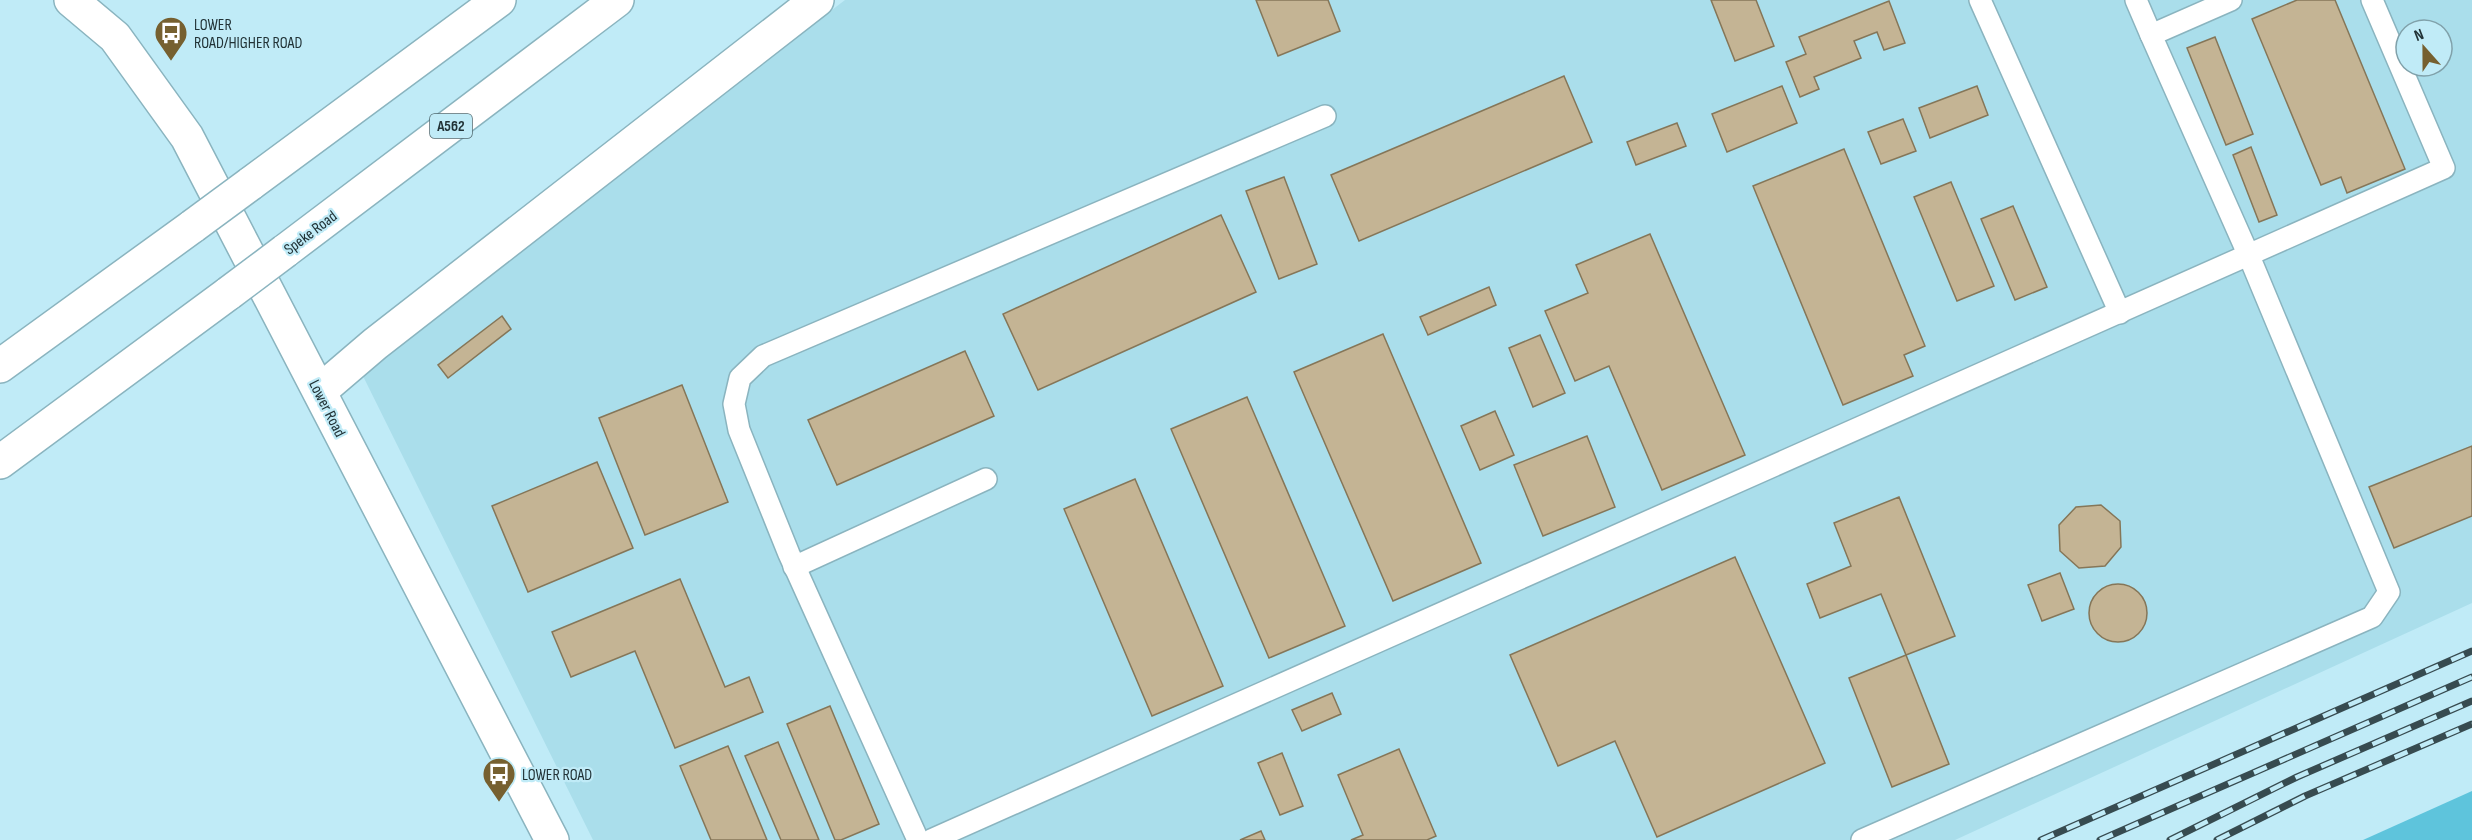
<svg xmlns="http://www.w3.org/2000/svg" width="2472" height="840" viewBox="0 0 2472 840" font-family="'Sofia Sans Condensed',sans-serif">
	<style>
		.built { fill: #aadeeb; fill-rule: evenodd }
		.green { fill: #5ec4dc }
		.building { fill: #c4b494; stroke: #857658; stroke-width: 1.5 }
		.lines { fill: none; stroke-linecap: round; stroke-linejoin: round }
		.lane-casing { stroke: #8ab4bf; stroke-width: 24 }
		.street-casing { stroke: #8ab4bf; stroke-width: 36 }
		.secondary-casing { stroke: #8ab4bf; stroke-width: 36 }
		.highway-casing { stroke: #8ab4bf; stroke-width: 36 }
		.lane { stroke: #fff; stroke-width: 21 }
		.street { stroke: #fff; stroke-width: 33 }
		.secondary { stroke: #fff; stroke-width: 33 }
		.highway { stroke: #fff; stroke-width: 33 }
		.rail-casing { stroke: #374b50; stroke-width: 7 }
		.rail { stroke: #c0ebf7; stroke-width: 4.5; stroke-dasharray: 14; stroke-linecap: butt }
		.highway-bridge-casing { stroke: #8ab4bf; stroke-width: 36; stroke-linecap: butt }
		.highway-bridge { stroke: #fff; stroke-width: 33 }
		.labels { text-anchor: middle; stroke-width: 4.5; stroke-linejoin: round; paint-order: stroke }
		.shield { fill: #c0ebf7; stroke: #516a70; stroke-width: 1.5 }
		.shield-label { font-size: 15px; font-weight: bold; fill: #213236 }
		.poi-label { font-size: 16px; fill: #213236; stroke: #c0ebf7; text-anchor: start }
		.street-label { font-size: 16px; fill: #213236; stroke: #c0ebf7 }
	</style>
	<rect width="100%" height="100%" fill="#c0ebf7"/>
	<!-- built -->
	<path class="built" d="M845 0H2472V603L1955 840H593L360 370ZM2406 30H2442V66H2406Z"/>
	<!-- green -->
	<polygon class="green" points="2472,791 2472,840 2363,840"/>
	<!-- building -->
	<g class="building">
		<polygon points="1256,0 1328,0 1340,31 1278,56"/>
		<polygon points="1711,0 1756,0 1774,46 1735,61"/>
		<polygon points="2297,0 2335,0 2405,169 2347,193 2341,177 2321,185 2252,19"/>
		<polygon points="1889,1 1905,43 1884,50 1877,32 1854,41 1861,58 1814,77 1819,89 1800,97 1786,62 1806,54 1799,37"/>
		<polygon points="2215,37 2253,134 2226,145 2187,48"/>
		<polygon points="1564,76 1592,142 1359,241 1331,175"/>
		<polygon points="1782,86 1797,123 1727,152 1712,114"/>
		<polygon points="1977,86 1988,115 1930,138 1919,108"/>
		<polygon points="1903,119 1916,151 1881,164 1868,132"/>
		<polygon points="1677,123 1686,146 1636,165 1627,142"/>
		<polygon points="2251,147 2277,215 2259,222 2233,155"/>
		<polygon points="1844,149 1925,346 1904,355 1913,376 1843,405 1753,186"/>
		<polygon points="1284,177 1317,264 1279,279 1246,191"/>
		<polygon points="1951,182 1994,286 1957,301 1914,197"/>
		<polygon points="2013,206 2047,287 2015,300 1981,219"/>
		<polygon points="1221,215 1256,292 1038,390 1003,314"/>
		<polygon points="1650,234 1745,455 1662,490 1609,366 1575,381 1545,311 1588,293 1576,265"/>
		<polygon points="1489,287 1496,305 1428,335 1420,317"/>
		<polygon points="502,316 511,329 448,378 438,365"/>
		<polygon points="1383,334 1481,563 1393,601 1294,372"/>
		<polygon points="1540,335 1565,393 1533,407 1509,348"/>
		<polygon points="965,351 994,416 837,485 808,420"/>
		<polygon points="682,385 728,502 645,535 599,418"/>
		<polygon points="1247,397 1345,626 1269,658 1171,429"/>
		<polygon points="1495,411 1514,455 1480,470 1461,426"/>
		<polygon points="1587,436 1615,507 1543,536 1514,465"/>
		<polygon points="2472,446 2472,516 2394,548 2369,487"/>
		<polygon points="597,462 633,548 528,592 492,506"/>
		<polygon points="1135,479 1223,686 1152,716 1064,509"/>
		<polygon points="1899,497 1955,636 1906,655 1881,594 1820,618 1807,584 1851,566 1834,523"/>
		<polygon points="2101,505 2120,521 2121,547 2105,566 2079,568 2060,551 2059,525 2076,507"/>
		<polygon points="1735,557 1825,763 1657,837 1615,741 1558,766 1510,655"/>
		<polygon points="2060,573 2074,609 2042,621 2028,585"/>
		<polygon points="680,579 725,687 749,677 763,712 675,748 635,651 571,677 552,632"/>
		<circle cx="2118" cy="613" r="29"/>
		<polygon points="1906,655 1949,764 1892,787 1849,678"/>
		<polygon points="1332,693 1341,714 1302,731 1292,710"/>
		<polygon points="830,706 879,824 841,840 835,840 787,724"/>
		<polygon points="778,742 819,840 781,840 745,756"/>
		<polygon points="728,746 767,840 711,840 680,766"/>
		<polygon points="1399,749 1436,836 1427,840 1351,840 1363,835 1338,775"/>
		<polygon points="1282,753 1303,806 1280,815 1258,763"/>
		<polygon points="1261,831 1265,840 1240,840"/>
	</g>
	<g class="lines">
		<!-- lane casing -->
		<g class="lane-casing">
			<g id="lane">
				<polyline points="1980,0 2120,313"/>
				<polyline points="2136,0 2151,35"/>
				<polyline points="794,567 986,479"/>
				<polyline points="918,840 789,554 739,430 734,404 740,378 763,356 1325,116"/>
				<polyline points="931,840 2444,168 2372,0"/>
				<polyline points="1862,840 2372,617 2389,592 2249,256 2151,35 2231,0"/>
			</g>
		</g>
		<!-- street casing -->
		<g class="street-casing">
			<polyline id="street" points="320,391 375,344 817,0"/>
		</g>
		<!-- secondary casing -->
		<g class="secondary-casing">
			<polyline id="secondary" points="71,0 115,37 187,137 552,840"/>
		</g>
		<!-- highway casing -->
		<g class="highway-casing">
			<g id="highway">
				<polyline points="250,184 499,0"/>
				<polyline points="285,251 617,0"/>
				<polyline points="0,366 193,226"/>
				<polyline points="0,462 229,293"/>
			</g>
		</g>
		<!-- lane -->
		<use href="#lane" class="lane"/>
		<!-- street -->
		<use href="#street" class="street"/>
		<!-- secondary -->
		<use href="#secondary" class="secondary"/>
		<!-- highway -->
		<use href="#highway" class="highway"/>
		<!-- rail casing -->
		<g class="rail-casing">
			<g id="rail">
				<polyline points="2041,840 2472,651"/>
				<polyline points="2100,840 2472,677"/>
				<polyline points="2170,840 2297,777 2472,701"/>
				<polyline points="2217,840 2305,796 2472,724"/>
			</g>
		</g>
		<!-- rail -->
		<use href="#rail" class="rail"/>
		<!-- highway-bridge casing -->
		<g class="highway-bridge-casing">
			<g id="highway-bridge">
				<polyline points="193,226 250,184"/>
				<polyline points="229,293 285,251"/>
			</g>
		</g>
		<!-- highway-bridge -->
		<use href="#highway-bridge" class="highway-bridge"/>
	</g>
	<!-- icons -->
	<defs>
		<g id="bus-pin" transform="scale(1.725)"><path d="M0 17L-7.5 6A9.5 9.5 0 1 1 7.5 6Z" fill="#766030" stroke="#c0ebf7"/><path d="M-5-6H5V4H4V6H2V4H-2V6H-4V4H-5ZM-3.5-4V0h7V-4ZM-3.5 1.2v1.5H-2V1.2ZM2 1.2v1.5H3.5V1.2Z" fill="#fff"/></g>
	</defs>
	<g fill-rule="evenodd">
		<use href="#bus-pin" x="171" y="33"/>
		<use href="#bus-pin" x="499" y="774"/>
	</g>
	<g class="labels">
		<!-- shield labels -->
		<rect class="shield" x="430" y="114" width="42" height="24" rx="4.5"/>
		<g class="shield-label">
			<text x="451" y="131">A562</text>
		</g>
		<!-- poi labels -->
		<g class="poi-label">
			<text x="194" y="30">LOWER<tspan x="194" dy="18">ROAD/HIGHER ROAD</tspan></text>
			<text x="522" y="780">LOWER ROAD</text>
		</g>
		<!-- street labels -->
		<g class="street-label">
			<text transform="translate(310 232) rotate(-37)" y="6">Speke Road</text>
			<text transform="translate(328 408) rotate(63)" y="6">Lower Road</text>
		</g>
	</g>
	<!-- north arrow -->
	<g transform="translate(2424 48) rotate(339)"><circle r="28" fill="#c0ebf7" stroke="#80a1aa" stroke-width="1.5"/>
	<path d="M0-4.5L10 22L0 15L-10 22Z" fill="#766030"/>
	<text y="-9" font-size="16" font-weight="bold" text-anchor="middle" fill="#213236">N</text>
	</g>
</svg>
